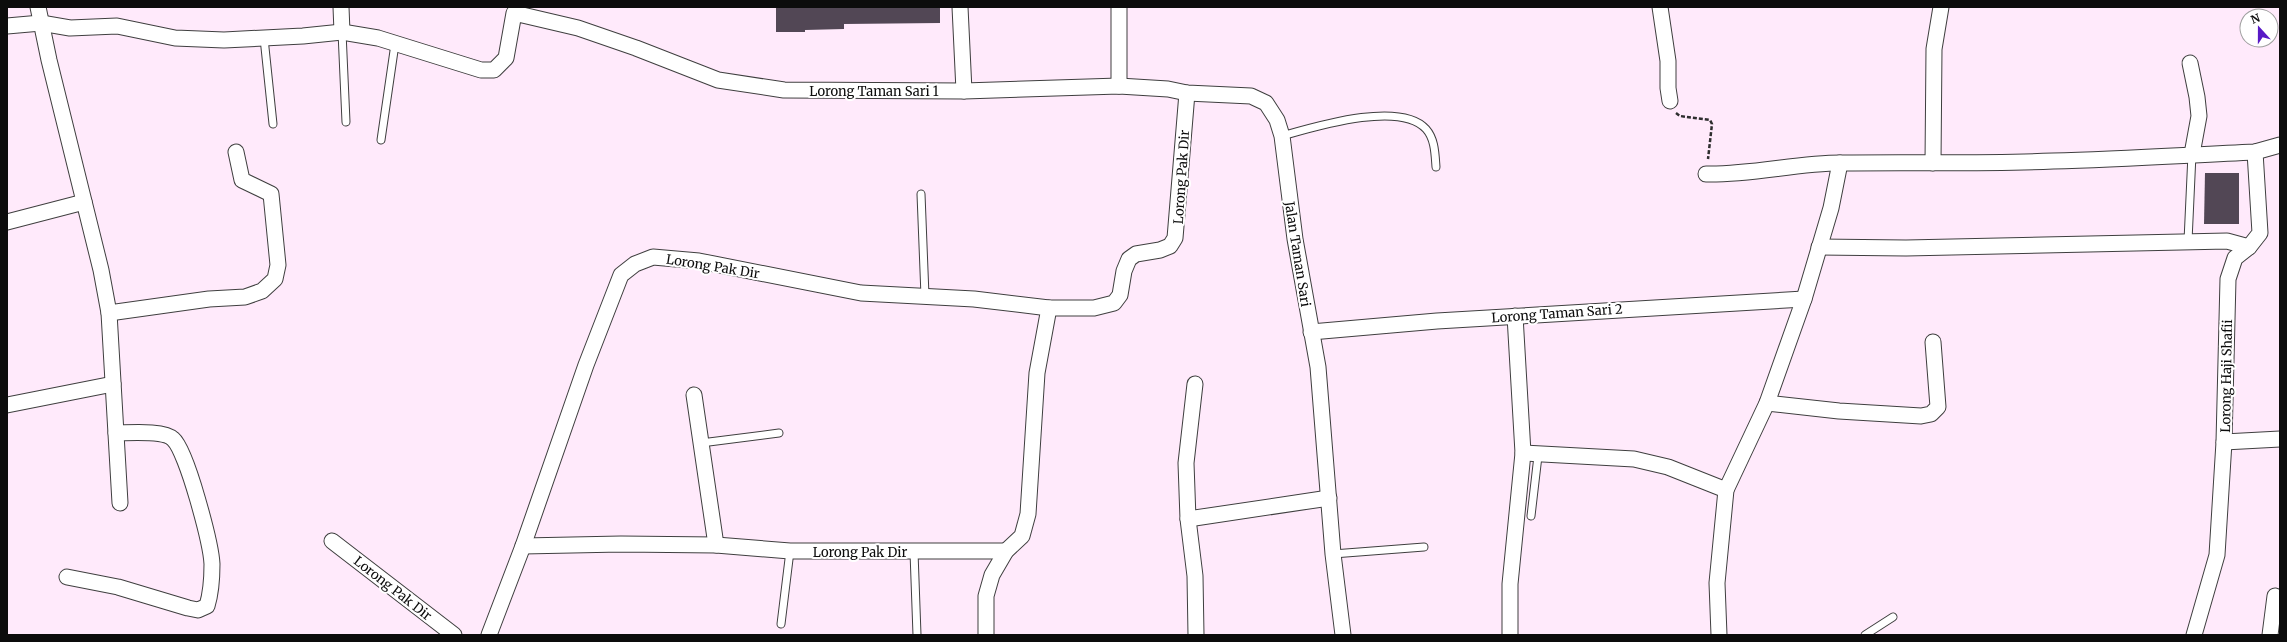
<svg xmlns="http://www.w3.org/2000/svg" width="2287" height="642" viewBox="0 0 2287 642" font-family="Merriweather,serif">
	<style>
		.building { fill: #524755 }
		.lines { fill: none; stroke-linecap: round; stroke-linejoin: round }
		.lane-casing { stroke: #3f3f3f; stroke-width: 9 }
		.street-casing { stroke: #3f3f3f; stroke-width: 17 }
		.path { stroke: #2e2e2e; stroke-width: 2.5; stroke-dasharray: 4 2; stroke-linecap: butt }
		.lane { stroke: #fff; stroke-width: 7 }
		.street { stroke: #fff; stroke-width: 15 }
		.labels { text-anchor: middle; stroke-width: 4; stroke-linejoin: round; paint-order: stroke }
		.street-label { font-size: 13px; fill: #0c0c0c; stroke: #fff }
	</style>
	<rect width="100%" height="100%" fill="#ffeafb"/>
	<!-- building -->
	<g class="building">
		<polygon points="776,7 940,7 940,23 844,24 844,29 805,30 805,32 776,32"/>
		<polygon points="2205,173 2239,173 2239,224 2204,224"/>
	</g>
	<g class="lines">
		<!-- lane casing -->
		<g class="lane-casing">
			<g id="lane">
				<polyline points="342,32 346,122"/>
				<polyline points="264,38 273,124"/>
				<path d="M1282 136C1314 127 1400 100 1426 129 1435 139 1435 154 1436 167"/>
				<polyline points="381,140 395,44"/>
				<polyline points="921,194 925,296"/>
				<polyline points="2188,241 2192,154"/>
				<polyline points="701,443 779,433"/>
				<polyline points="1531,516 1538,456"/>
				<polyline points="914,552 917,635"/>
				<polyline points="1333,554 1424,547"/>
				<polyline points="781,624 790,551"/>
				<polyline points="1865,635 1893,617"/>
			</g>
		</g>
		<!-- street casing -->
		<g class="street-casing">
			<g id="street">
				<polyline points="38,7 49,60 101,270 109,313 120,503"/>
				<polyline points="341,7 342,32"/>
				<polyline points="960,7 964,91"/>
				<polyline points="1119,7 1119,86"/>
				<polyline points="1660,7 1668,61 1668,88 1670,101"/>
				<polyline points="7,26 41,23 70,28 117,26 175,38 224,40 303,36 342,32 378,38 481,70 494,70 506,58 514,13 578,28 636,48 718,80 784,90 964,91 1119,86 1168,89 1187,93 1251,96 1266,103 1277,120 1282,136 1295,239 1318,367 1333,554 1343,635"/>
				<polyline points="2190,63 2197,97 2199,116 2192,154"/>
				<polyline points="1933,163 1934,49 1941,7"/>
				<path d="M1706 174C1752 175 1796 163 1841 163 1912 162 1982 164 2053 161 2120 159 2188 155 2255 152L2280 145"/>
				<polyline points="7,222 84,202"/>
				<polyline points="1819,247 1906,248 2227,241 2249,247"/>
				<polyline points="109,313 209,299 245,297 262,291 275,279 278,265 271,194 242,180 236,152"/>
				<polyline points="1311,332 1437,321 1804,299"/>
				<polyline points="1195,384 1186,463 1188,519 1195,576 1196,635"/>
				<polyline points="694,395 716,545"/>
				<polyline points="1767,403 1839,411 1921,416 1931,414 1938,407 1933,342"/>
				<polyline points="7,405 113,384"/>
				<polyline points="2224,442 2280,439"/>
				<polyline points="1523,453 1634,459 1668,467 1726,490"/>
				<polyline points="1188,519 1329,498"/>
				<polyline points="332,541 454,635"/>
				<polyline points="523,546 621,544 716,545 790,551 1006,551"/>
				<path d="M67 577 118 587 188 608 198 610 207 606C211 593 212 578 212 564 211 544 187 451 173 439 164 430 129 433 116 433"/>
				<polyline points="489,635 523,546 586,365 621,275 635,264 653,257 699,261 861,293 974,299 1049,308 1094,308 1114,303 1120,295 1124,271 1129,259 1136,254 1160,250 1170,246 1175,238 1187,93"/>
				<polyline points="986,635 986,596 992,575 1006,551 1022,536 1028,514 1037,373 1049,308"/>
				<polyline points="1510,635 1510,584 1523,453 1515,316"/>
				<polyline points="1719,635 1717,583 1726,490 1767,403 1804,299 1831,208 1840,163"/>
				<polyline points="2194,635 2217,555 2224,442 2228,279 2235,258 2249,247 2260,233 2255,152"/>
				<polyline points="2270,635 2275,596"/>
			</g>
		</g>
		<!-- path -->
		<polyline class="path" points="1676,113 1680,116 1710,120 1712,124 1708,159"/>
		<!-- lane -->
		<use href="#lane" class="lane"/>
		<!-- street -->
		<use href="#street" class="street"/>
	</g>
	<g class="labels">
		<!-- street labels -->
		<g class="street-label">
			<text x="874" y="96">Lorong Taman Sari 1</text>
			<text transform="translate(1181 177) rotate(-86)" y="5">Lorong Pak Dir</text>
			<text transform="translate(1298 254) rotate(81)" y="5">Jalan Taman Sari</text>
			<text transform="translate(713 266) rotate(9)" y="5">Lorong Pak Dir</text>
			<text transform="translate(1557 313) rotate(-4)" y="5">Lorong Taman Sari 2</text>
			<text transform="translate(2226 376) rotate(-89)" y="5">Lorong Haji Shafii</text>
			<text x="860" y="557">Lorong Pak Dir</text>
			<text transform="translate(393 588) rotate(38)" y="5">Lorong Pak Dir</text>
		</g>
	</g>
	<!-- border -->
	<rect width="2287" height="642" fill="none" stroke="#0c0c0c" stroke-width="16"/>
	<!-- north arrow -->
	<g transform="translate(2259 28) rotate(339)"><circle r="19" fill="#ffffff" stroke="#9e9e9e"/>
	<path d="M0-3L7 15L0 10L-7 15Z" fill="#5819c6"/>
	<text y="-6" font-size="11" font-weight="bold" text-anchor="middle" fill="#0c0c0c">N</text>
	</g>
</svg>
